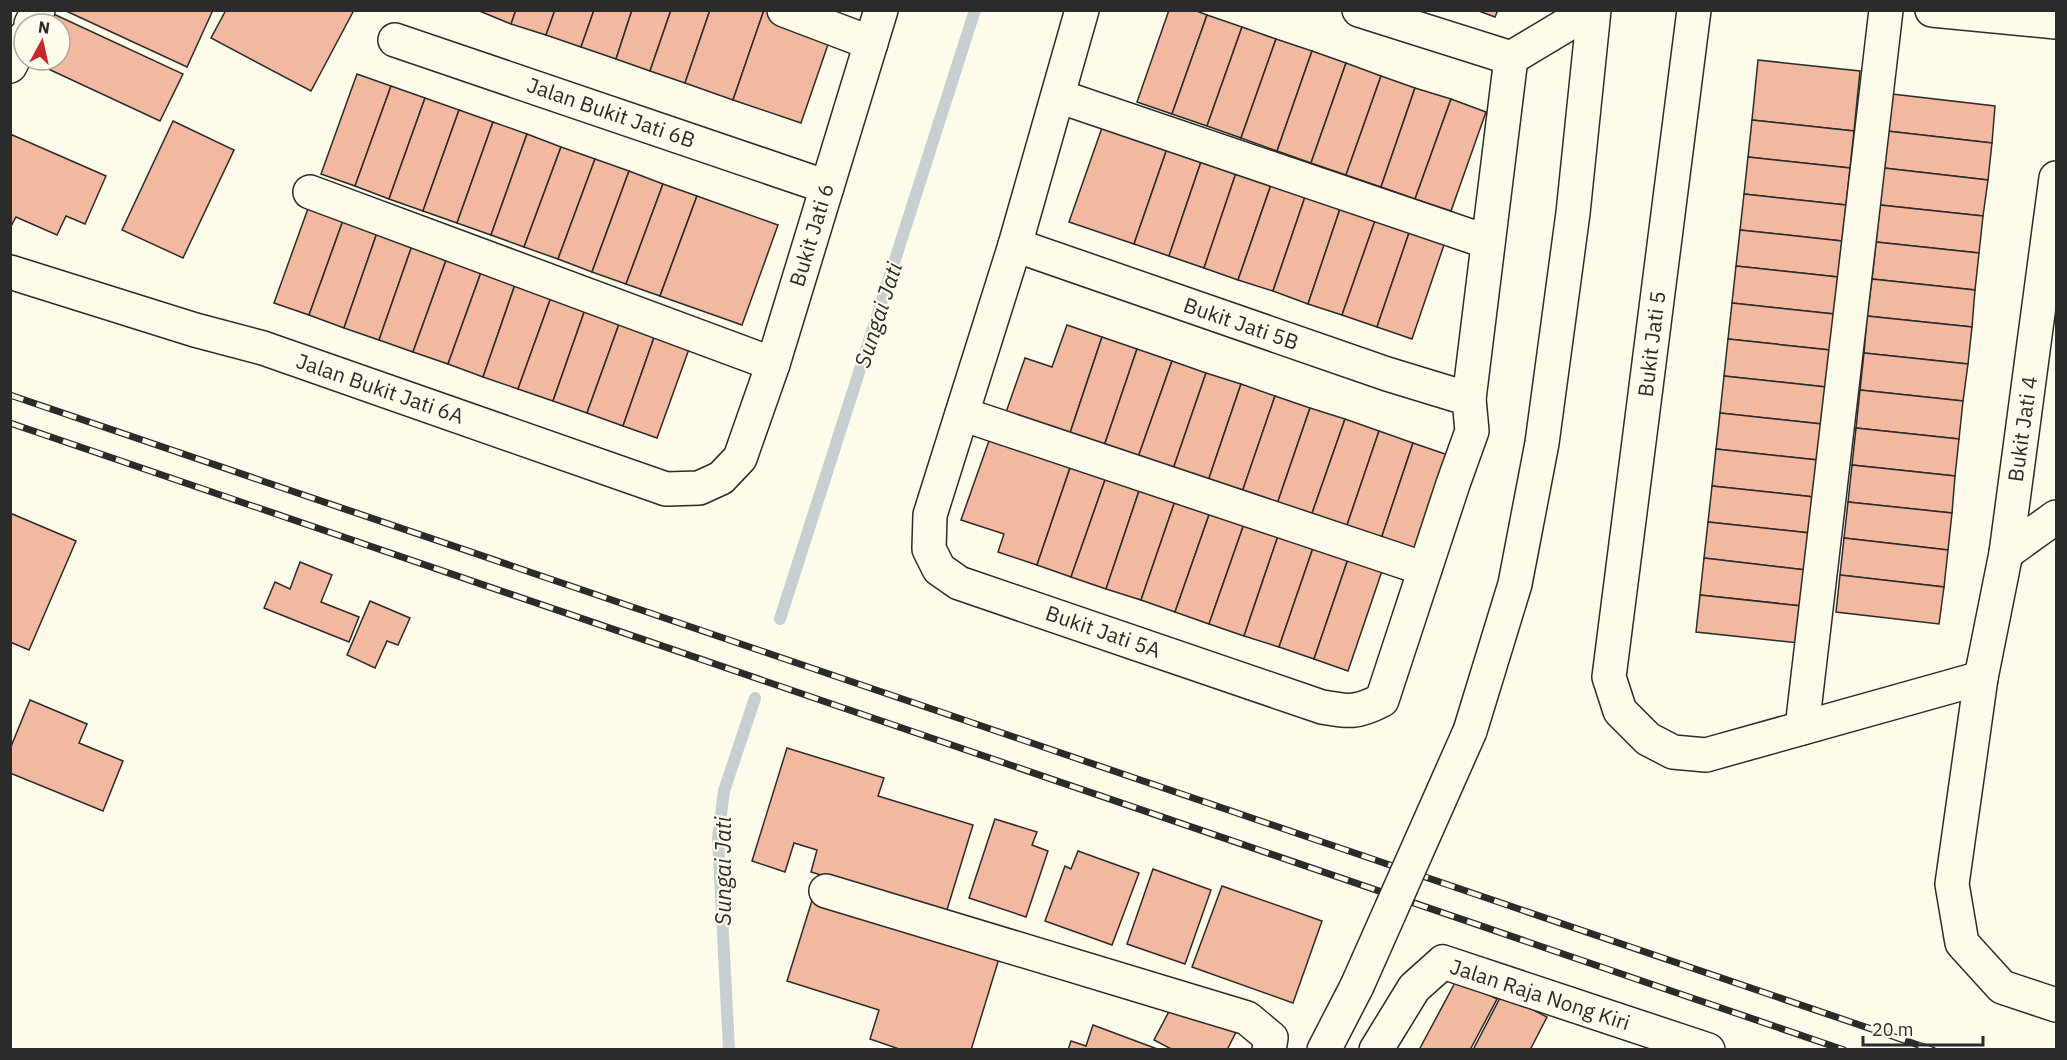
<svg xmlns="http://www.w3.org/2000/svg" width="2067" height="1060" viewBox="0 0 2067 1060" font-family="'IBM Plex Sans',sans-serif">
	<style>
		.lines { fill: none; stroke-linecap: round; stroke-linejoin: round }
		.stream { stroke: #c7d0d0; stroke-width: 12 }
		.building { fill: #f2b8a0; stroke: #2b2b2b; stroke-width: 1.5 }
		.minor-casing { stroke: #2b2b2b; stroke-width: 36 }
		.minor { stroke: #fdfbea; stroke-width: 33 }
		.rail-casing { stroke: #2b2b2b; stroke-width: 7 }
		.rail { stroke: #fdfbea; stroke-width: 4.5; stroke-dasharray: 14; stroke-linecap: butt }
		.minor-bridge-casing { stroke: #2b2b2b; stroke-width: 36; stroke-linecap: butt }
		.minor-bridge { stroke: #fdfbea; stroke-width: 33 }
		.labels { text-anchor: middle; stroke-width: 4.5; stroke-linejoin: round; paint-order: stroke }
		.street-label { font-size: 21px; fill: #2b2b2b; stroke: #fdfbea }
		.water-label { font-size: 22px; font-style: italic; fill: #2b2b2b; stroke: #fdfbea }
	</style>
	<rect width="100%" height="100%" fill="#fdfbea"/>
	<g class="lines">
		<!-- stream -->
		<g class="stream">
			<polyline points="780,619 975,10"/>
			<polyline points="729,1050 718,838 724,791 755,698"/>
		</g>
	</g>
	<!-- building -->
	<g class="building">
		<polygon points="45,10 183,74 160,121 29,60 60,60 60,24 39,24"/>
		<polygon points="64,10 213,10 187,67"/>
		<polygon points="226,10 354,10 311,91 211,38"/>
		<polygon points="477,10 516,10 511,24"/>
		<polygon points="516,10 555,10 546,35 511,24"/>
		<polygon points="555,10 594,10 581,47 546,35"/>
		<polygon points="594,10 632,10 616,59 581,47"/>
		<polygon points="632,10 671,10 650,71 616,59"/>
		<polygon points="671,10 710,10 685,83 650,71"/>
		<polygon points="710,10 764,10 733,100 685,83"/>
		<polygon points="764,10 785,10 834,27 801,123 733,100"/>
		<polygon points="1169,10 1194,10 1207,15 1172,114 1137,102"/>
		<polygon points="1476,10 1498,10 1495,17"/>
		<polygon points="1207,15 1242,27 1207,126 1172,114"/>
		<polygon points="1242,27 1276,39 1241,138 1207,126"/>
		<polygon points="1276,39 1312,51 1277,151 1241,138"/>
		<polygon points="1312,51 1346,63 1311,163 1277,151"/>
		<polygon points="1758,60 1860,71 1854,131 1752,120"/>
		<polygon points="1346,63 1381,76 1346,175 1311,163"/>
		<polygon points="357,74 391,86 355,186 321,174"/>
		<polygon points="1381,76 1415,88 1381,187 1346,175"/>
		<polygon points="391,86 425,98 389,199 355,186"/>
		<polygon points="1415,88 1451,99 1415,199 1381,187"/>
		<polygon points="1892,94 1995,106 1992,143 1887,131"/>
		<polygon points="425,98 459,110 423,211 389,199"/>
		<polygon points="1451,99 1486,112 1451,211 1415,199"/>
		<polygon points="459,110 493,122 457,223 423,211"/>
		<polygon points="1752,120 1854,131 1850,168 1748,157"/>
		<polygon points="173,121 234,150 183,258 122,230"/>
		<polygon points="493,122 527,134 491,235 457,223"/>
		<polygon points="1104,122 1169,143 1134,244 1069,222"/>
		<polygon points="1887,131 1992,143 1988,180 1884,168"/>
		<polygon points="10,134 106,176 85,224 66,216 57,235 16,217 10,228"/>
		<polygon points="527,134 561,147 524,247 491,235"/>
		<polygon points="1169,143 1203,156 1169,256 1134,244"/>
		<polygon points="561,147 595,159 558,259 524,247"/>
		<polygon points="1203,156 1238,167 1204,268 1169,256"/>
		<polygon points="1748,157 1850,168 1846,205 1744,194"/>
		<polygon points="595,159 629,171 592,272 558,259"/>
		<polygon points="1238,167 1273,179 1238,280 1204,268"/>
		<polygon points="1884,168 1988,180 1983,216 1880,205"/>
		<polygon points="629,171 663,184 626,284 592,272"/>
		<polygon points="1273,179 1307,191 1273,291 1238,280"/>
		<polygon points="663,184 697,196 660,296 626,284"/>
		<polygon points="1307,191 1342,203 1308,304 1273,291"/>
		<polygon points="1744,194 1846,205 1842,241 1740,230"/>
		<polygon points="697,196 778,225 742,325 660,296"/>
		<polygon points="310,203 345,215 309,315 274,303"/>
		<polygon points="1342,203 1377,215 1342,315 1308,304"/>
		<polygon points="1880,205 1983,216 1979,253 1876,242"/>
		<polygon points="345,215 379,227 344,328 309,315"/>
		<polygon points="1377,215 1411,227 1377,327 1342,315"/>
		<polygon points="379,227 414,240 379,340 344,328"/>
		<polygon points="1411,227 1446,239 1412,339 1377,327"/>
		<polygon points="1740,230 1842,241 1838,277 1736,266"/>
		<polygon points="414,240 449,252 413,352 379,340"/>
		<polygon points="1876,242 1979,253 1975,290 1872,279"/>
		<polygon points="449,252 484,264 448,364 413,352"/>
		<polygon points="484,264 518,276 483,377 448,364"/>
		<polygon points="1736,266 1838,277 1834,314 1732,303"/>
		<polygon points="518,276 554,289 518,389 483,377"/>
		<polygon points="1872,279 1975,290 1972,327 1867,316"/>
		<polygon points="554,289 588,301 553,401 518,389"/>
		<polygon points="588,301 623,313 587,413 553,401"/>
		<polygon points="1732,303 1834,314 1830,350 1728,339"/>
		<polygon points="623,313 658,326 623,426 587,413"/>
		<polygon points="1867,316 1972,327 1968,364 1864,353"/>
		<polygon points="1067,325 1102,337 1068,439 1004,418 1025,358 1052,367"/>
		<polygon points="658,326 693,338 657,438 623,426"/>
		<polygon points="1102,337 1137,349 1102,452 1068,439"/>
		<polygon points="1728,339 1830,350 1826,387 1724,376"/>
		<polygon points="1137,349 1172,361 1136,463 1102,452"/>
		<polygon points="1864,353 1968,364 1963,401 1860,390"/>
		<polygon points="1172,361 1206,373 1171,475 1136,463"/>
		<polygon points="1206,373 1241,384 1206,487 1171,475"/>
		<polygon points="1724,376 1826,387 1822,424 1720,413"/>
		<polygon points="1241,384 1275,396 1240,498 1206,487"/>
		<polygon points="1860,390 1963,401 1959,439 1856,428"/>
		<polygon points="1275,396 1310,408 1275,510 1240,498"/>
		<polygon points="1310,408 1345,419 1309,522 1275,510"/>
		<polygon points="1720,413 1822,424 1818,460 1716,449"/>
		<polygon points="1345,419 1379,431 1344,534 1309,522"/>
		<polygon points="1856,428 1959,439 1955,476 1852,465"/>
		<polygon points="1379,431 1413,443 1379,545 1344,534"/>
		<polygon points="990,438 1071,465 1037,565 998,552 1004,534 961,520"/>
		<polygon points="1413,443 1448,455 1413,558 1379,545"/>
		<polygon points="1716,449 1818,460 1814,497 1712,486"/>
		<polygon points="1071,465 1106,477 1071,577 1037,565"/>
		<polygon points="1852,465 1955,476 1952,513 1848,502"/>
		<polygon points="1106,477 1140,488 1106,589 1071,577"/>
		<polygon points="1712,486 1814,497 1810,533 1708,522"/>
		<polygon points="1140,488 1175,501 1141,600 1106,589"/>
		<polygon points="1175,501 1210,512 1175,612 1141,600"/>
		<polygon points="1848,502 1952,513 1948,550 1844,538"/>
		<polygon points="1210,512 1244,524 1209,624 1175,612"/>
		<polygon points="10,513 76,541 29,650 10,642"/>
		<polygon points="1708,522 1810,533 1806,570 1704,558"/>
		<polygon points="1244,524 1278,536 1244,636 1209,624"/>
		<polygon points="1278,536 1313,548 1279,647 1244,636"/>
		<polygon points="1844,538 1948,550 1944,587 1840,575"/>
		<polygon points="1313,548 1348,559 1314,659 1279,647"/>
		<polygon points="1704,558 1806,570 1802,606 1700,595"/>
		<polygon points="1348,559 1382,571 1348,671 1314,659"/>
		<polygon points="300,562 332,575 321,602 359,617 349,642 264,608 275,582 290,589"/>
		<polygon points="1840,575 1944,587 1939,624 1836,612"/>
		<polygon points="1700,595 1802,606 1799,643 1696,632"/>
		<polygon points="370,601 410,618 398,645 387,641 375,668 347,655"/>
		<polygon points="30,700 87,724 79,743 123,761 103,811 10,773 10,749"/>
		<polygon points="787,748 884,778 878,796 973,825 946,913 811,872 817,850 794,843 785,872 752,861"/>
		<polygon points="995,819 1037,832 1032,845 1048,851 1026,917 969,898"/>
		<polygon points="1078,851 1139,873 1112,945 1045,921 1065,866 1071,869"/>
		<polygon points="1153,869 1211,890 1185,964 1127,944"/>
		<polygon points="1222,886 1322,921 1293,1003 1192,967"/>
		<polygon points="814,894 1001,952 971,1050 902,1050 870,1039 879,1010 787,981"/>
		<polygon points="1457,979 1497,999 1470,1050 1419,1050"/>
		<polygon points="1502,994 1547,1017 1530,1050 1473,1050"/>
		<polygon points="1176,998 1238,1028 1227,1050 1173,1050 1154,1040"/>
		<polygon points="1093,1025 1160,1050 1068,1050 1071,1041 1086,1046"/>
	</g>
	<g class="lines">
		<!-- minor casing -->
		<g class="minor-casing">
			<g id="minor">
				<polyline points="784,10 871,43"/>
				<path d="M1082 10 1015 245 930 515 929 549 939 569 959 583 1322 707C1349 712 1357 713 1382 700L1453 484 1472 431 1469 399 1511 58"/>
				<polyline points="1359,10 1511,58 1591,10"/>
				<polyline points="1694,10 1609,677 1620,711 1648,739 1673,752 1706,755 1981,678"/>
				<polyline points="1932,10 2056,22"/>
				<polyline points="31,24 38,10"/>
				<polyline points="395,40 827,187"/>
				<polyline points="10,66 24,38"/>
				<polyline points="1058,96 1488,242"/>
				<polyline points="2056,178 2006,553 1981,678 1952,884 1962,943 2002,987 2056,1005"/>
				<polyline points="310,192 773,364"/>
				<polyline points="1015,245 1387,374 1469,399"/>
				<polyline points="10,272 195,330 263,348 666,489 699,488 721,478 740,458 773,364 881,10"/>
				<polyline points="962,414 1425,569"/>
				<polyline points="2006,553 2056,517"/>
				<polyline points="1802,728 1886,10"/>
				<polyline points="1470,731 1515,584 1542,443 1573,213 1594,10"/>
				<polyline points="826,891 1247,1018 1271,1038 1269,1050"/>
				<polyline points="1324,1050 1357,986"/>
				<polyline points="1376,1050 1414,988 1443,962 1708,1050"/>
			</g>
		</g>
		<!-- minor -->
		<use href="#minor" class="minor"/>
		<!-- rail casing -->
		<g class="rail-casing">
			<g id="rail">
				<polyline points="10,395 1933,1050"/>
				<polyline points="10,423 1844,1050"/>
			</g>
		</g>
		<!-- rail -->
		<use href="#rail" class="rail"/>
		<!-- minor-bridge casing -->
		<g class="minor-bridge-casing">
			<polyline id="minor-bridge" points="1357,986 1470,731"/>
		</g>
		<!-- minor-bridge -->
		<use href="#minor-bridge" class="minor-bridge"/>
	</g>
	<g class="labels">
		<!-- street labels -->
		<g class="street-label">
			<text transform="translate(611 113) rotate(19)" y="7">Jalan Bukit Jati 6B</text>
			<text transform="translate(812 235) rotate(-73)" y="7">Bukit Jati 6</text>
			<text transform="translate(1241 324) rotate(19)" y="7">Bukit Jati 5B</text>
			<text transform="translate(1652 344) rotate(-83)" y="7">Bukit Jati 5</text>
			<text transform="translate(380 389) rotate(19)" y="7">Jalan Bukit Jati 6A</text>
			<text transform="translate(2023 429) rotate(-82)" y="7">Bukit Jati 4</text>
			<text transform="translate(1103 632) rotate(19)" y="7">Bukit Jati 5A</text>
			<text transform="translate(1540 995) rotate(18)" y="7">Jalan Raja Nong Kiri</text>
		</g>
		<!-- water labels -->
		<g class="water-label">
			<text transform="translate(878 315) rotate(-72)" y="8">Sungai Jati</text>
			<text transform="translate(723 871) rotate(-90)" y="8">Sungai Jati</text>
		</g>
	</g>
	<!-- border -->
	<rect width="2067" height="1060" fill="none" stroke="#2b2b2b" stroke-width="24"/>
	<!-- north arrow -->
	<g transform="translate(42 42) rotate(8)"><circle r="28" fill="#fdfbea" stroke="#a9a89e" stroke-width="1.5"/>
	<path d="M0-4.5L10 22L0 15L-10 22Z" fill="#c62828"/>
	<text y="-9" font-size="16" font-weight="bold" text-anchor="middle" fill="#2b2b2b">N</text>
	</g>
	<!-- scale -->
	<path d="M1863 1036v9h120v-9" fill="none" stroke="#2b2b2b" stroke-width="3"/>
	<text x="1872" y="1036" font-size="18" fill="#2b2b2b" stroke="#fdfbea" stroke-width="4.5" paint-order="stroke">20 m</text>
</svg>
